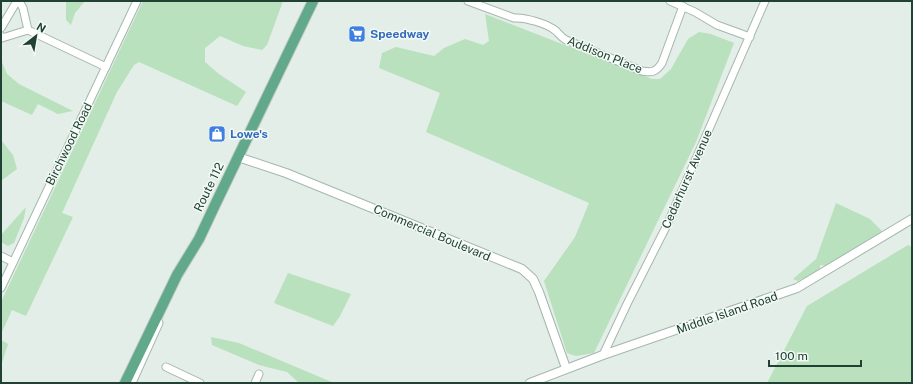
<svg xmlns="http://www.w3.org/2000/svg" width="913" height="384" viewBox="0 0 913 384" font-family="'Public Sans',sans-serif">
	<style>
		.green { fill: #b9e1bd }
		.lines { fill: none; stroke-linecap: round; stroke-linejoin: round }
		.minor-casing { stroke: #a4b7ad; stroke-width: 9 }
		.tertiary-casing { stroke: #a4b7ad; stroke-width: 10 }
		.primary-casing { stroke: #c1cac6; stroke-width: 12 }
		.minor { stroke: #fff; stroke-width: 7 }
		.tertiary { stroke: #fff; stroke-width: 8 }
		.primary { stroke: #62a88a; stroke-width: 10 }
		.labels { text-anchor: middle; stroke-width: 3; stroke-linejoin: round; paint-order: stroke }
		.shop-label { font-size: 12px; font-weight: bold; fill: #366cbe; stroke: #f3faf5; text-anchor: start }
		.street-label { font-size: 12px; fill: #204133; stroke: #f3faf5 }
	</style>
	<rect width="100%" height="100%" fill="#e2eee7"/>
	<!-- green -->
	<g class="green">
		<polygon points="66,1 85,1 75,13 71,25 66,20"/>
		<polygon points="143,1 283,1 267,45 262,50 243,46 220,36 205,48 205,62 219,74 246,92 237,106 139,62 134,65 117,92 62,213 73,217 26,316 12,310 1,334 1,302"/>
		<polygon points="485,14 652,79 660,79 671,69 688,39 699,32 711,34 734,43 696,142 594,353 576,356 567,353 544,281 575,237 589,203 426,132 440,93 379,68 382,53 396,47 434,56 444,48 465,39 483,45 489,41"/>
		<polygon points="1,60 7,74 19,84 73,111 58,114 38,104 32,115 1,101"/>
		<polygon points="1,140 13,155 17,169 1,181"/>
		<polygon points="836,203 870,219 883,232 855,251 827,266 820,265 820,270 798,281 793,279 816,259"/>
		<polygon points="26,207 24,218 14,243 8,246 1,242 1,235"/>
		<polygon points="908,245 912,247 912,383 767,383 807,306"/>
		<polygon points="288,273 351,294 340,316 333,326 274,303"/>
		<polygon points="211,337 239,343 334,383 299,383 287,372 259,365 212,345"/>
		<polygon points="1,340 8,344 1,366"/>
	</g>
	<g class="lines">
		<!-- minor casing -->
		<g class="minor-casing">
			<g id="minor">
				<polyline points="19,1 23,8 28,30 106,67"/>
				<path d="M468 1 514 18C525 17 548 24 556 31 559 34 561 37 566 40L642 71C652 73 656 72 662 63L683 6"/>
				<polyline points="670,1 695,12 717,25 750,37"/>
				<polyline points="1,28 17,1"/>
				<polyline points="1,36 2,38 28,30"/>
				<polyline points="1,256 13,262"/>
				<polyline points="1,288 137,1"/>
				<polyline points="603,355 627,304 667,225 765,1"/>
				<polyline points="166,367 200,383"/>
				<polyline points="132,383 159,323 157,319"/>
				<polyline points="255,383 259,374"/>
			</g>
		</g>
		<!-- tertiary casing -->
		<g class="tertiary-casing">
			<g id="tertiary">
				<polyline points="238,157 286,173 522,269 533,279 539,292 566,368"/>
				<polyline points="530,383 603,355 797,288 912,219"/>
			</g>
		</g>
		<!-- primary casing -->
		<g class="primary-casing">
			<polyline id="primary" points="125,383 177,275 199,239 215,205 313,1"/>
		</g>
		<!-- minor -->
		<use href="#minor" class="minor"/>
		<!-- tertiary -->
		<use href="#tertiary" class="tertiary"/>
		<!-- primary -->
		<use href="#primary" class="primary"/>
	</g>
	<!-- icons -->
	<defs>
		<g id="supermarket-square" transform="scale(0.9)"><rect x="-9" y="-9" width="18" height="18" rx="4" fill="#3f7fe0" stroke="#f3faf5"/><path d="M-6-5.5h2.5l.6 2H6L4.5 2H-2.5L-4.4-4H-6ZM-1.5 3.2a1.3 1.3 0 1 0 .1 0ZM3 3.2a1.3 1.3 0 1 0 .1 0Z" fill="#fff"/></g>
		<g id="shop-square" transform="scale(0.9)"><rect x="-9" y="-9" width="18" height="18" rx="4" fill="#3f7fe0" stroke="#f3faf5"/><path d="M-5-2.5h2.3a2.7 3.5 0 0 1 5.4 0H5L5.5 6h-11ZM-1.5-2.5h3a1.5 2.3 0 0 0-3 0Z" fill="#fff"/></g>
	</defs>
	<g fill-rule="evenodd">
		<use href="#supermarket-square" x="357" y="34"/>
		<use href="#shop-square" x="217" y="134"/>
	</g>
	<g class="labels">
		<!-- shop labels -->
		<g class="shop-label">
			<text x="370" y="38">Speedway</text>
			<text x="230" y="138">Lowe's</text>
		</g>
		<!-- street labels -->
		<g class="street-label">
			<text transform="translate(605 55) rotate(22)" y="4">Addison Place</text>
			<text transform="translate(69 144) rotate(-64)" y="4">Birchwood Road</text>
			<text transform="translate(687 179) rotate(-66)" y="4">Cedarhurst Avenue</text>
			<text transform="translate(209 187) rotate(-64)" y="4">Route 112</text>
			<text transform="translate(432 233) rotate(23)" y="4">Commercial Boulevard</text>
			<text transform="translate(727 313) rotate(-19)" y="4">Middle Island Road</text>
		</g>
	</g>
	<!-- border -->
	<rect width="913" height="384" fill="none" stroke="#204133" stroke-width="4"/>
	<!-- north arrow -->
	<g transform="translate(36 36) rotate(31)" stroke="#f3faf5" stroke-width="3" paint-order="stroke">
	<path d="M0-3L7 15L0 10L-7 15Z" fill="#204133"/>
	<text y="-6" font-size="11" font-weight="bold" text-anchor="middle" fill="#204133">N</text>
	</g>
	<!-- scale -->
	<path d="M769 360v6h92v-6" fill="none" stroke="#204133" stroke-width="2"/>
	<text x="775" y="360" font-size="12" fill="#204133" stroke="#f3faf5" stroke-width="3" paint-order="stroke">100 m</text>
</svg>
